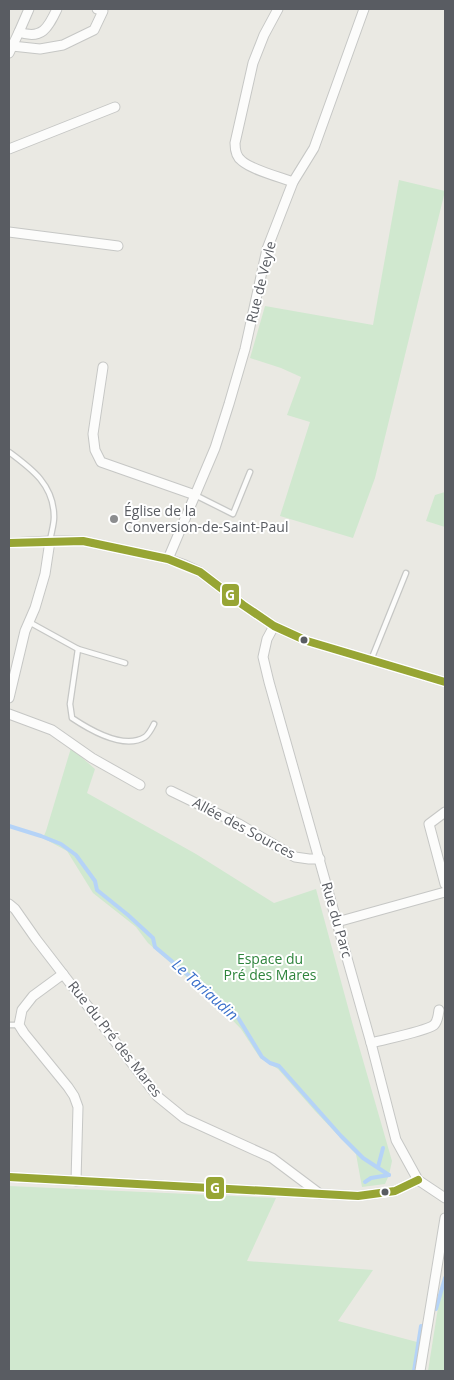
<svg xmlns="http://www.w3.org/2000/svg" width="454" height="1380" viewBox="0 0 454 1380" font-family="'Open Sans',sans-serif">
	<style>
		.green { fill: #d0e8cf }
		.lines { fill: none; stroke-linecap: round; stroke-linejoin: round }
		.stream { stroke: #b5d3f7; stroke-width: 4 }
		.lane-casing { stroke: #c6c7c5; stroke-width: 7 }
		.street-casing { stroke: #c6c7c5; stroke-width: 11 }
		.lane { stroke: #fcfcfb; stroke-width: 4.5 }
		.street { stroke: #fcfcfb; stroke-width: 9 }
		.bus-1-casing { stroke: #fff; stroke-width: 11 }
		.bus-1 { stroke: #97a534; stroke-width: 8 }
		.poi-dot { fill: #8c8d8f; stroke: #fff; stroke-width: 2 }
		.bus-dot { fill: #595c62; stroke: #fff; stroke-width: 2 }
		.labels { text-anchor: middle; stroke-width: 4; stroke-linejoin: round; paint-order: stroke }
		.street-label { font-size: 14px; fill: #595c62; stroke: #fff }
		.poi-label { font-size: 14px; fill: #595c62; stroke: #fff; text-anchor: start }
		.park-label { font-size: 14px; fill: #2e843c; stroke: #fff }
		.water-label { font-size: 15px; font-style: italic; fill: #396fca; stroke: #fff }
		.line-badge { stroke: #fff; stroke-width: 2 }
		.badge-label { font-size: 14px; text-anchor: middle; font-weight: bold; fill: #fff }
	</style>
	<rect width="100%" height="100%" fill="#eae9e3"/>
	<!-- green -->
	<g class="green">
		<polygon points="399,180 445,191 375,478 353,538 280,516 310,422 287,415 301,377 281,368 250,358 265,306 373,325"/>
		<polygon points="445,492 445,527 426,521 435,495"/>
		<polygon points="71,748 95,769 87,793 196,854 274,903 316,889 352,1022 392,1161 389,1175 385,1184 362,1187 356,1154 315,1111 278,1069 260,1058 241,1029 215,1002 148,943 136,927 93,893 67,851 43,838 46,831"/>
		<polygon points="9,1186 276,1198 247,1261 373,1270 338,1321 417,1342 413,1371 9,1371"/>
		<polygon points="445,1274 445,1371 428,1371 440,1295"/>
	</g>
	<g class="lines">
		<!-- stream -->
		<g class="stream">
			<polyline points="9,826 41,836 61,844 76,855 95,881 97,890 128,915 153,938 155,947 237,1016 262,1057 270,1063 279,1066 341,1136 363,1158 389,1175"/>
			<polyline points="378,1167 383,1148"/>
			<polyline points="365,1182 371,1178 389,1175"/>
			<polyline points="436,1309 445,1278"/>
			<polyline points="414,1371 421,1326"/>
		</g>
		<!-- lane casing -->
		<g class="lane-casing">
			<g id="lane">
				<path d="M9 452C32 469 54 485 54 517 54 525 51 533 50 541"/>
				<polyline points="195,495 233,514 250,472"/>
				<polyline points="29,622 78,649 125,663"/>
				<path d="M78 649 70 704 72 718C90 730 124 750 145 737 149 734 152 728 154 724"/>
				<polyline points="371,660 406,573"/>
				<polyline points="9,1025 19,1025"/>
			</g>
		</g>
		<!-- street casing -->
		<g class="street-casing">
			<g id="street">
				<path d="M29 9 19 32C42 40 48 28 57 9"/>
				<path d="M278 9 264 35 253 63 235 143C235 149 236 157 242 161 252 170 280 177 293 182"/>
				<polyline points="12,46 40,49 63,45 94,30 103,11 97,9"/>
				<polyline points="9,53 19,32"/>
				<polyline points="9,149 115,107"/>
				<polyline points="9,232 118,246"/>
				<polyline points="103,367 93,434 95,450 101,462 195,495"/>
				<polyline points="9,543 50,541 83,541 168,559 185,565 200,572 243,605 274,626 307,641 445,682"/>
				<polyline points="168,559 215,448 229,404 245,349 267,249 293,182 314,148 364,9"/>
				<polyline points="274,626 267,639 263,657 269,682 371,1043 396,1140 418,1180 445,1198"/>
				<polyline points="9,698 25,631 35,608 45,574 50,541"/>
				<polyline points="9,714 52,730 92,758 140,785"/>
				<polyline points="171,791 239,824 295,857 309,859 320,859"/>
				<polyline points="445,812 429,824 445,884"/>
				<polyline points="9,904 15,909 36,939 157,1096 184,1118 272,1158 320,1194"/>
				<polyline points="337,922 445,892"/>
				<polyline points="63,974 33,996 22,1010 19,1025 24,1033 68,1087 74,1096 78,1107 76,1181"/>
				<path d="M371 1043C385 1039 424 1032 434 1025 438 1021 438 1016 439 1010"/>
				<polyline points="9,1177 358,1196 395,1191 418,1180"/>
				<polyline points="420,1371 445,1218"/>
			</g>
		</g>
		<!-- lane -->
		<use href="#lane" class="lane"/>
		<!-- street -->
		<use href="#street" class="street"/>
		<!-- bus-1 casing -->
		<g class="bus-1-casing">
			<g id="bus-1">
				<polyline points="9,543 83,541 168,559 200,572 243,605 274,626 307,641 445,682"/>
				<polyline points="9,1177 358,1196 395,1191 418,1180"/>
			</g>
		</g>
		<!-- bus-1 -->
		<use href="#bus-1" class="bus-1"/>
	</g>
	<!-- markers -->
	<circle class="poi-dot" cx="114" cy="519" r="5"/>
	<g class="bus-dot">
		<circle cx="304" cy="640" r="4.5"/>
		<circle cx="385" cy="1192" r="4.5"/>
	</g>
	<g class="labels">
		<!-- street labels -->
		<g class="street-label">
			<text transform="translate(261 282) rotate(-76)" y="5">Rue de Veyle</text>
			<text transform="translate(244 828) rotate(28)" y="5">Allée des Sources</text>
			<text transform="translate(337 920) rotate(74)" y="5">Rue du Parc</text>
			<text transform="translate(115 1039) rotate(52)" y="5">Rue du Pré des Mares</text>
		</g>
		<!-- poi labels -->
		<g class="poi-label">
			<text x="124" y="516">Église de la<tspan x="124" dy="16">Conversion-de-Saint-Paul</tspan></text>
		</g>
		<!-- park labels -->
		<g class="park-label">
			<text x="270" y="964">Espace du<tspan x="270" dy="16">Pré des Mares</tspan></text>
		</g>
		<!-- water labels -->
		<g class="water-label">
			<text transform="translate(205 990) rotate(42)" y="5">Le Tariaudin</text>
		</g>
	</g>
	<g class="line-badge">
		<rect x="221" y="583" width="19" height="24" rx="5" fill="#97a534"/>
		<rect x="205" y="1176" width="20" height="24" rx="5" fill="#97a534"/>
	</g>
	<g class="badge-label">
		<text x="230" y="600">G</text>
		<text x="215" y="1193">G</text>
	</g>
	<!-- border -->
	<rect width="454" height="1380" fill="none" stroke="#595c62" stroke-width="20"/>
</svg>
